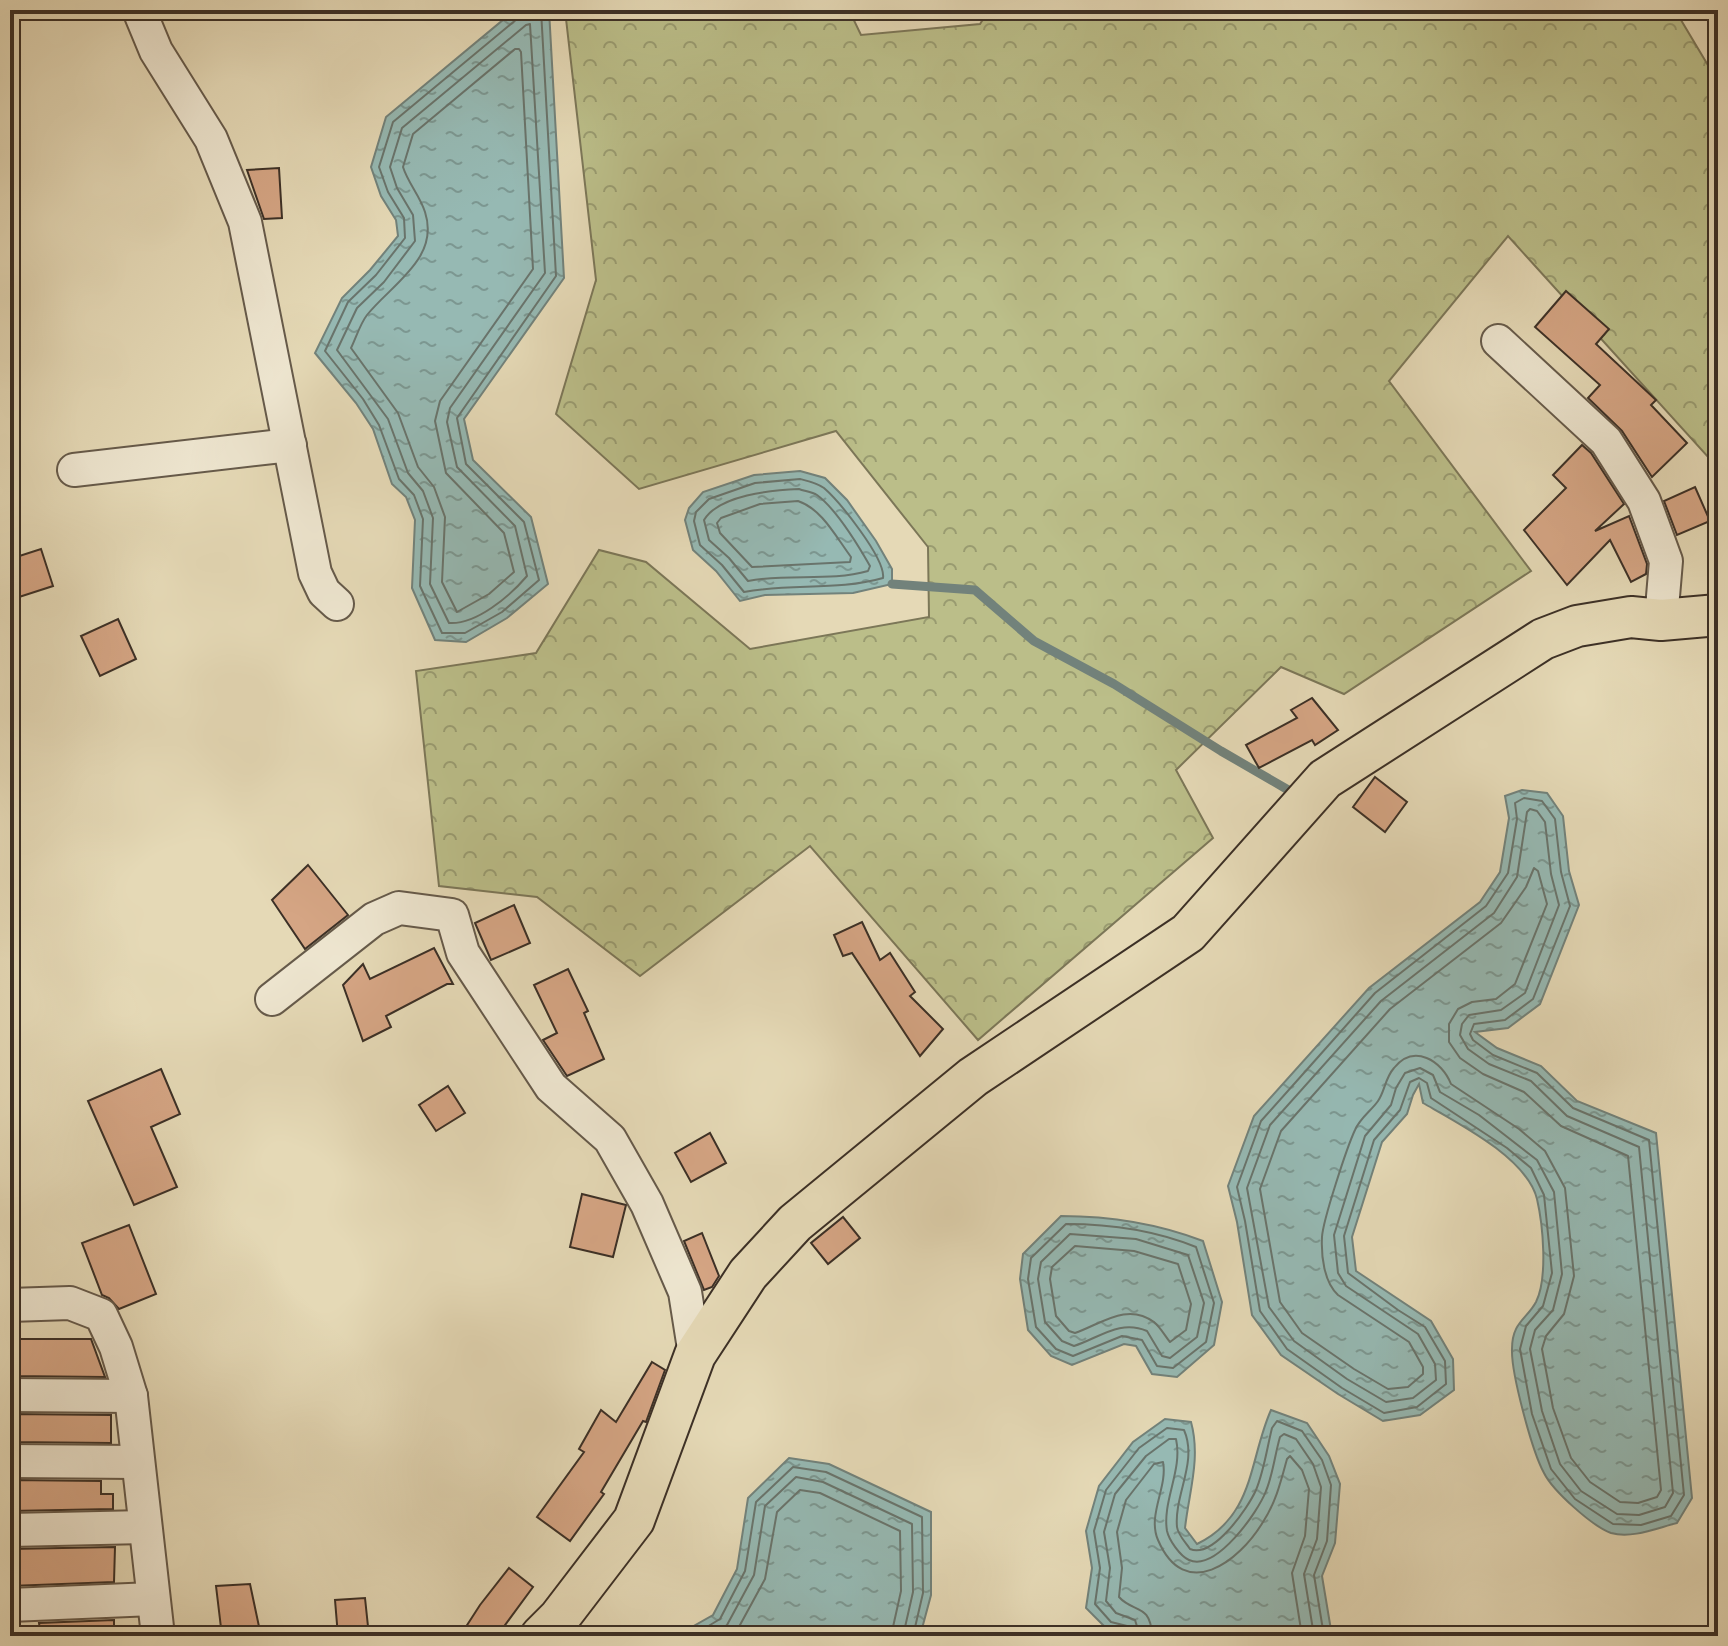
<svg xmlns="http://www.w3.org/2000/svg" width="1728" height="1646" viewBox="0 0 1728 1646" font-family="'IM FELL French Canon',serif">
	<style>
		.forest { fill: url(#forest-crowns); stroke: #7c7758; stroke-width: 2 }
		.water { fill: url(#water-ripples); stroke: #72827b; stroke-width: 2 }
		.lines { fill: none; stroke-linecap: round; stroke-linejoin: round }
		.shore { stroke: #69746c; stroke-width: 2 }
		.stream { stroke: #72827b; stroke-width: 9 }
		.building { fill: #d5a584; stroke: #3c3026; stroke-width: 2 }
		.minor-casing { stroke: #665a4a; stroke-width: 36 }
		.major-casing { stroke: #3c3026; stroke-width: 44 }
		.minor { stroke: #eee6d0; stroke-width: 32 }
		.major { stroke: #e5d9b6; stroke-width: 40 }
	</style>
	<defs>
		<pattern id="forest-crowns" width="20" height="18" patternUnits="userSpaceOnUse" patternTransform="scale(2)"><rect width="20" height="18" fill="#bbbe89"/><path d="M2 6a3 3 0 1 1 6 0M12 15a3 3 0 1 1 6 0" fill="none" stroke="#999b70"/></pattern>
		<pattern id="water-ripples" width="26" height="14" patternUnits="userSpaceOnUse" patternTransform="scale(2)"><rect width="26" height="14" fill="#96b9b3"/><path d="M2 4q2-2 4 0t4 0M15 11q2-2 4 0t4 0" fill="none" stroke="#7c9791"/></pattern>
	</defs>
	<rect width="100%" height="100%" fill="#e5d9b6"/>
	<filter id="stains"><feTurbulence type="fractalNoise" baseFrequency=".0025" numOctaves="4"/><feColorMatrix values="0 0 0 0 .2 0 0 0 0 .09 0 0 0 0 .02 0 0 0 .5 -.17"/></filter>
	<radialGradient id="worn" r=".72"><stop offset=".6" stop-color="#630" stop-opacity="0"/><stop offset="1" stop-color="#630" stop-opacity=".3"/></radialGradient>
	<!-- forest -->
	<polygon class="forest" points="565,10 849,10 861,35 980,24 989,10 1675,10 1718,82 1718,468 1508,236 1389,381 1531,571 1344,694 1281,667 1176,770 1213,838 978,1040 810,846 640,976 537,897 439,886 416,671 536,653 599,550 646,562 750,649 929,617 928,547 836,431 639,489 556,414 596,280"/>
	<!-- water -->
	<g class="water">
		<polygon points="515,10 549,10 564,278 464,419 473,460 531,517 548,584 507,618 466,642 435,640 412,588 415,520 406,497 392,484 373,429 356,403 315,353 342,298 370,270 398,236 396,220 381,196 371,167 386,117"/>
		<polygon points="800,471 825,478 847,500 876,541 892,569 892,584 853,593 765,595 740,601 716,571 693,550 685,520 689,508 703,492 754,475"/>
		<path d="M1522 790 1547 793 1563 816 1569 871 1579 905 1540 1004 1508 1028 1475 1032 1497 1048 1541 1066 1577 1101 1656 1133 1692 1498 1677 1523C1657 1528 1632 1539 1611 1533 1592 1526 1553 1491 1544 1473 1532 1451 1511 1373 1512 1349 1512 1322 1527 1319 1536 1302 1548 1278 1543 1225 1537 1199 1527 1158 1458 1123 1423 1103L1419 1084 1413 1095 1407 1114 1382 1142 1352 1237 1356 1271 1431 1321 1453 1359 1454 1390 1420 1415 1383 1421 1338 1394 1281 1355 1252 1315 1237 1222 1228 1186 1254 1116 1369 988 1480 902 1500 872 1509 818 1505 796Z"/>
		<path d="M1061 1216C1111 1216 1156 1223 1203 1241L1222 1302 1214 1345 1177 1377 1152 1374 1136 1346 1124 1344 1072 1365 1051 1356 1028 1330 1020 1279 1023 1254Z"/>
		<path d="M1271 1410 1307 1423 1329 1456 1340 1484 1335 1543 1322 1576 1332 1636H1144L1108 1630 1086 1608 1092 1568 1086 1531 1099 1486 1133 1442 1165 1419 1191 1422C1201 1458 1189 1492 1185 1528L1197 1544C1255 1516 1249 1459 1271 1410Z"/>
		<polygon points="789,1458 829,1464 931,1512 931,1595 920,1636 676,1636 713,1615 737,1569 748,1498"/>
	</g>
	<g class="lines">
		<!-- shore -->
		<g class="shore">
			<polyline points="520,10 517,19 393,122 379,167 388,192 404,218 405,238 376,275 348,302 325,351 363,399 379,425 399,479 414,495 423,519 420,586 442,633 465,633 502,612 539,580 524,522 466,464 457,418 556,276 541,10"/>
			<path d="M530 24 545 273 450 408 447 422 457 467 515 526 527 576C510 596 476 625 449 623L430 584 433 518 423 491 408 473 388 419 337 350 357 308 384 282 415 241 413 215 397 188 390 167 402 128 526 25Z"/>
			<path d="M515 49H519L521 52 533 269 440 401 435 421 446 473 504 533 514 572 489 594 457 612 442 582 445 517 434 487 418 467 398 413 351 348C356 338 360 324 367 315 392 284 440 258 425 212 420 196 408 183 403 167L413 134Z"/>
			<path d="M800 479C808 481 817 483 824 488 839 501 886 559 883 578 838 591 790 583 744 592L722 565 700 545 694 521 696 512 709 499 755 483Z"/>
			<path d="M799 489C804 491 812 492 817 495 836 509 858 545 870 566L868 571C830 582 787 573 748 581L729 558 709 540 704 520C719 495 772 490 799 489Z"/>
			<path d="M798 501C822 509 836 537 851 557L850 562 752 567 720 533 717 523 721 518 760 504Z"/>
			<polygon points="1524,798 1542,801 1555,819 1561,872 1570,906 1533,999 1505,1020 1474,1024 1470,1034 1473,1040 1493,1055 1537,1073 1573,1108 1649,1140 1684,1495 1671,1516 1641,1525 1613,1524 1575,1499 1551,1469 1532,1414 1520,1349 1526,1326 1543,1306 1552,1273 1544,1195 1531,1168 1507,1148 1431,1098 1427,1083 1419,1078 1410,1082 1400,1110 1374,1140 1344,1236 1348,1273 1398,1310 1425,1327 1445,1361 1446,1384 1417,1407 1384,1413 1342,1388 1287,1349 1260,1311 1245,1221 1237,1187 1261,1121 1311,1065 1375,993 1486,906 1508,873 1517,819 1515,803"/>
			<polygon points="1530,809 1537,811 1545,822 1551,874 1559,905 1525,993 1501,1010 1469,1015 1462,1024 1460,1035 1468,1049 1489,1064 1531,1081 1567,1116 1639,1147 1673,1493 1665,1507 1639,1515 1617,1514 1581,1491 1560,1464 1542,1411 1530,1349 1535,1330 1553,1310 1562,1274 1554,1192 1537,1160 1479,1115 1440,1092 1433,1075 1420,1068 1405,1073 1396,1088 1391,1105 1365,1136 1334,1235 1338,1273 1346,1286 1418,1334 1435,1364 1436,1380 1413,1398 1386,1402 1347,1379 1294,1341 1269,1307 1247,1188 1270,1125 1381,1001 1494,913 1517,877 1527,812"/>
			<path d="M1534 868 1538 871 1547 904 1515 984 1496 999 1472 1002 1458 1009 1449 1024V1042L1460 1058 1483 1074 1524 1092 1561 1126 1628 1156 1661 1490 1657 1497 1638 1503 1620 1502 1590 1482 1571 1458 1553 1408 1542 1349 1546 1336 1564 1314 1574 1276 1565 1188 1545 1151 1519 1129 1451 1084C1442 1061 1414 1043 1394 1068 1385 1078 1385 1091 1378 1101 1371 1111 1360 1118 1355 1130 1347 1147 1323 1220 1322 1237 1321 1256 1324 1282 1338 1295L1409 1342 1423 1367V1374L1408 1387 1388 1389 1354 1369 1302 1333 1280 1302 1260 1189 1281 1131 1390 1009 1501 923 1526 887Z"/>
			<path d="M1066 1224C1111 1224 1154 1230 1196 1247L1214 1303 1206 1342 1173 1368 1157 1366 1142 1340 1122 1336 1073 1356 1056 1349 1036 1327 1028 1279 1031 1258Z"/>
			<path d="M1070 1234 1136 1239 1188 1255 1204 1303 1197 1337 1170 1358 1162 1356 1147 1331C1120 1319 1099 1338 1074 1346L1062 1341 1045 1322 1038 1279 1041 1262Z"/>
			<path d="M1075 1246 1134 1251 1178 1264 1191 1304 1186 1330 1170 1342C1165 1336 1161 1328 1154 1322 1127 1302 1101 1324 1075 1333L1069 1331 1056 1316 1050 1279 1052 1267Z"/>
			<polyline points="692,1636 720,1619 745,1571 756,1502 793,1467 826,1472 922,1517 923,1593 913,1636"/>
			<polyline points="712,1636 727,1625 754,1575 765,1506 796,1477 823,1482 912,1524 913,1592 903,1636"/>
			<polyline points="734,1636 765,1579 777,1512 800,1490 820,1493 900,1531 901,1591 891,1636"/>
			<path d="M1130 1636 1127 1626 1111 1622 1095 1604 1100 1568 1094 1531 1106 1490 1139 1448 1167 1428 1184 1430C1198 1462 1174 1495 1177 1527 1178 1535 1186 1543 1190 1549 1213 1559 1248 1508 1256 1490 1264 1471 1267 1448 1272 1428L1277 1421 1302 1431 1322 1460 1331 1485 1327 1541 1314 1575 1324 1636"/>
			<path d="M1140 1636 1135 1620 1116 1613 1106 1601 1110 1568 1104 1532 1115 1494 1146 1456 1169 1439H1176C1183 1470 1162 1501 1167 1531 1169 1540 1180 1556 1189 1560 1216 1572 1258 1512 1266 1491 1273 1474 1275 1454 1280 1437L1284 1434 1296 1439 1313 1464 1321 1487 1317 1539 1304 1574 1314 1636"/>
			<path d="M1152 1636C1151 1603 1133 1613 1119 1597L1122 1568 1117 1532 1126 1500 1154 1464 1163 1462C1168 1487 1147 1515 1158 1540 1185 1603 1239 1562 1263 1522 1276 1502 1281 1481 1287 1459L1290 1456 1302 1470 1309 1489 1305 1536 1292 1573 1302 1636"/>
		</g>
		<!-- stream -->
		<polyline class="stream" points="892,584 975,590 1034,641 1114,684 1221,751 1290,791"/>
	</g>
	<!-- building -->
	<g class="building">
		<polygon points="279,168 282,218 264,219 247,170"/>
		<polygon points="1566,291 1609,329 1596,344 1656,400 1651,405 1687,443 1652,477 1622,431 1588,398 1600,385 1535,327"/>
		<polygon points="1582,445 1591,453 1624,504 1595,531 1629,516 1647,564 1646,574 1631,582 1610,540 1567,585 1524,530 1566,488 1553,475"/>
		<polygon points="1695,487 1710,521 1677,535 1664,501"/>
		<polygon points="41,549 53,586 16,598 10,581 10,559"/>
		<polygon points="118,619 136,659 100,676 81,636"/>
		<polygon points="1312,698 1338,730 1315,745 1312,740 1259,768 1246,745 1297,718 1291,710"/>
		<polygon points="1375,777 1407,802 1385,832 1353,807"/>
		<polygon points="308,865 348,915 305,949 272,900"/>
		<polygon points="514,905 530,943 491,960 475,923"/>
		<polygon points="862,922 880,960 890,953 915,992 910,996 943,1029 920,1056 852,953 843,956 834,935"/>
		<polygon points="434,948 453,984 447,984 386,1016 391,1027 363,1041 343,985 363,964 370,979"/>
		<polygon points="568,969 588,1011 584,1013 604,1059 567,1076 543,1040 557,1033 534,985"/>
		<polygon points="161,1069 180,1114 151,1127 177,1187 134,1205 88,1101"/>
		<polygon points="448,1086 465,1113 436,1131 419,1105"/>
		<polygon points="710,1133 726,1163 691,1182 675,1153"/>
		<polygon points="582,1194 626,1205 613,1257 570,1247"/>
		<polygon points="843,1217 860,1238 828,1264 811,1243"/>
		<polygon points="129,1225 156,1294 119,1309 109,1298 102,1295 82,1243"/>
		<polygon points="702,1233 719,1276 712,1287 704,1290 684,1241"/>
		<polygon points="10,1339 91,1339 105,1377 10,1376"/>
		<polygon points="652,1362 665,1370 646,1422 643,1421 601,1492 604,1494 570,1541 537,1517 584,1452 579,1449 601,1410 616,1422"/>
		<polygon points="10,1414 111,1415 111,1443 10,1442"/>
		<polygon points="10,1480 101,1481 101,1494 113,1494 113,1509 10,1511"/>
		<polygon points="115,1547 114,1582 10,1586 10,1549"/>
		<polygon points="509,1568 533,1587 497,1636 460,1636 480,1605"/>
		<polygon points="250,1584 261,1636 222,1636 216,1586"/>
		<polygon points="365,1598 369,1636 338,1636 335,1600"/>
		<polygon points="114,1620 114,1636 41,1636 39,1623"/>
	</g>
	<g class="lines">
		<!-- minor casing -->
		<g class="minor-casing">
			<g id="minor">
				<polyline points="139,10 156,51 211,139 245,222 315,573 324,592 337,604"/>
				<polyline points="1498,341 1606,441 1644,501 1666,561 1661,620"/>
				<polyline points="74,470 290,445"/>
				<polyline points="272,999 374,919 399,908 452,915 463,953 551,1087 610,1139 647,1204 685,1292 695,1355"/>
				<polyline points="10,1305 70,1303 101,1315 116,1347 131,1396 158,1636"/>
				<polyline points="10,1395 131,1396"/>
				<polyline points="10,1461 137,1462"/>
				<polyline points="10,1530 145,1527"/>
				<polyline points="10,1605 153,1599"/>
			</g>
		</g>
		<!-- major casing -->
		<g class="major-casing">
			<polyline id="major" points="541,1636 559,1618 634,1520 695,1355 748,1274 795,1223 973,1077 1188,933 1325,779 1543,639 1577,626 1631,617 1661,620 1718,615"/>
		</g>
		<!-- minor -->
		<use href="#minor" class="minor"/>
		<!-- major -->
		<use href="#major" class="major"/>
	</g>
	<!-- margin -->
	<rect width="1728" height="1646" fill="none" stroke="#e5d9b6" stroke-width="40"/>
	<rect x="12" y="12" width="1704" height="1622" fill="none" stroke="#3c3026" stroke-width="4"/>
	<rect x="20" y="20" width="1688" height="1606" fill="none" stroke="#3c3026" stroke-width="2"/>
	<rect width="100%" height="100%" filter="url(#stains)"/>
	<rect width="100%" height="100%" fill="url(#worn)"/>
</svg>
